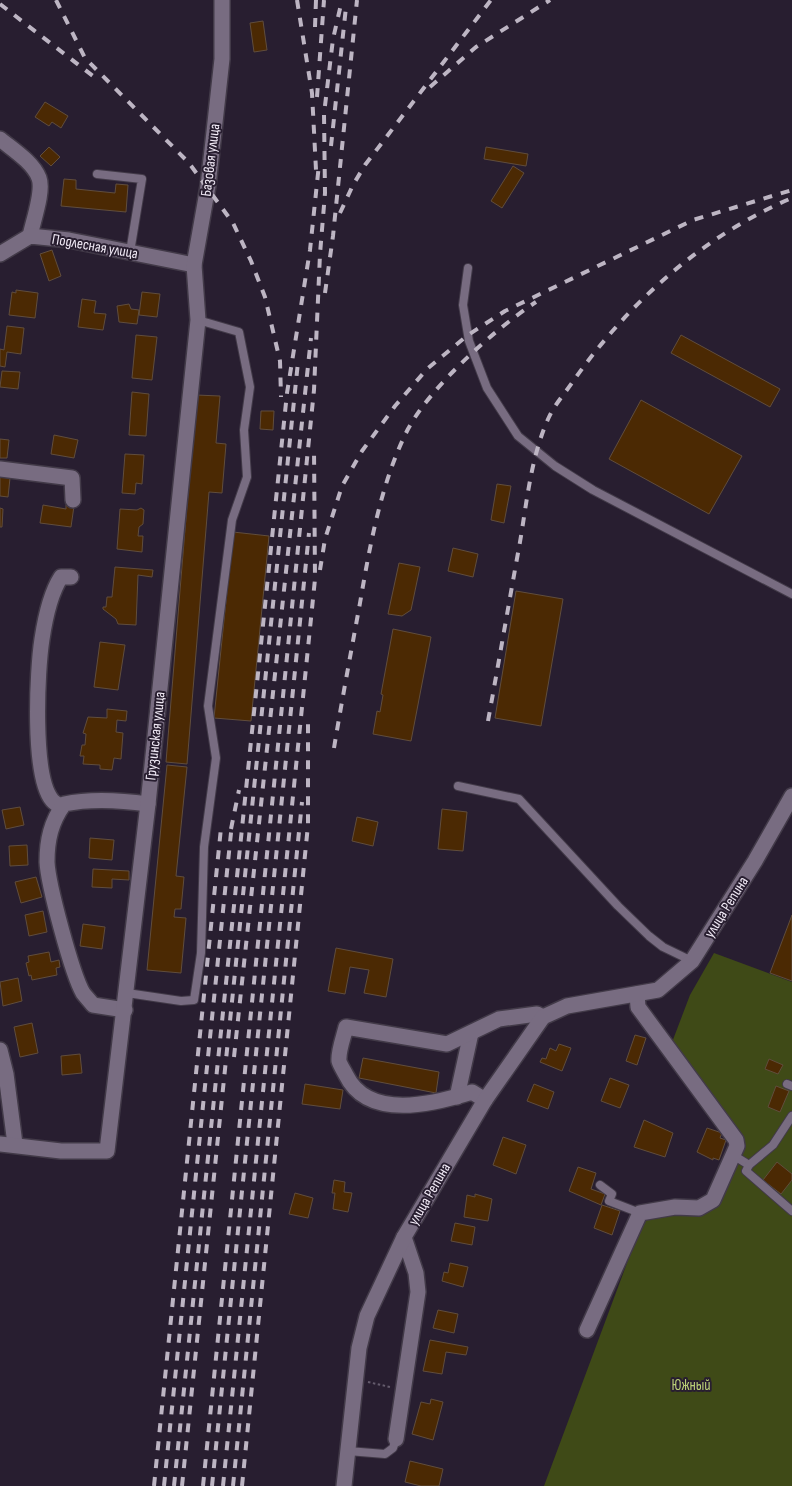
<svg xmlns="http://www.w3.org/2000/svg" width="792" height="1486" viewBox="0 0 792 1486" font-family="'Sofia Sans Condensed',sans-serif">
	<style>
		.green { fill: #3f4a17 }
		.building { fill: #4b2903; stroke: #604d3d }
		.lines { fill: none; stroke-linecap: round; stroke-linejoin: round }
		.lane-casing { stroke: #423a48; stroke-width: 10 }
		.street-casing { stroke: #423a48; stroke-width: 18 }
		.path { stroke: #655c6d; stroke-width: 2; stroke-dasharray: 2.5 2.5; stroke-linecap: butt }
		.lane { stroke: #786c81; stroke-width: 8 }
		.street { stroke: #786c81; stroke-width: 15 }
		.rail { stroke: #bdb5c3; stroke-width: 4; stroke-dasharray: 9 9; stroke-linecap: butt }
		.labels { text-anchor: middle; stroke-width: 4; stroke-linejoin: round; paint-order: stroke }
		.street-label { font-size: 15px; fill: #f1eaf6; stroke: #281e30 }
		.park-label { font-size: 15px; fill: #bbd077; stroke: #281e30 }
	</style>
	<rect width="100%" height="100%" fill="#281e30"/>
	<!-- green -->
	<polygon class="green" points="714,953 792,982 792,1486 544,1486 646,1212 699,1208 737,1146 671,1045 690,995"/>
	<!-- building -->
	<g class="building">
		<polygon points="263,21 267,50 254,52 250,23"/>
		<polygon points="45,102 68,116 61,128 52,122 49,126 35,117"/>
		<polygon points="49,147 60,157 51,166 40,156"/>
		<polygon points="486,147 528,154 526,166 484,159"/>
		<polygon points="513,166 524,173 502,208 491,201"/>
		<polygon points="64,179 76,180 76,189 115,193 116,184 128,185 126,212 61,206"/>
		<polygon points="52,250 61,276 49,281 40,254"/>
		<polygon points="16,290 38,293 35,318 9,315 12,292 16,293"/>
		<polygon points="142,292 160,294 157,317 139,315"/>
		<polygon points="82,299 96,301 94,313 106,314 103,330 78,327"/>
		<polygon points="129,304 131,309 139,310 137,324 119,322 117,306"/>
		<polygon points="7,326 24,328 21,354 7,352 5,367 0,366 0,349 4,350"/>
		<polygon points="136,335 157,337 152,380 132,378"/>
		<polygon points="681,335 780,389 770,407 671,353"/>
		<polygon points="2,371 20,372 18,389 0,387"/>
		<polygon points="132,392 149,394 146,436 129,435"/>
		<polygon points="196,395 220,396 216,443 226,444 222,493 209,492 187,764 166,762"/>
		<polygon points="641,400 742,456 709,514 609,459"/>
		<polygon points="261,411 274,411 273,430 260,429"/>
		<polygon points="54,435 78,440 74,458 51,454"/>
		<polygon points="0,439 9,440 7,458 0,458"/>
		<polygon points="125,454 144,455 142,484 136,483 135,494 122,493"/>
		<polygon points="0,477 10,478 8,497 0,496"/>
		<polygon points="497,484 511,486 504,523 491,520"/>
		<polygon points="43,505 66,509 66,505 74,506 71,527 40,523"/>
		<polygon points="0,508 3,509 2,527 0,527"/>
		<polygon points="141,508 144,510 143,524 139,527 138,536 143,536 142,552 117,549 120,509 137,510"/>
		<polygon points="233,532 269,536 251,721 214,718"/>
		<polygon points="453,548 478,554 473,577 448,571"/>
		<polygon points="399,563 420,567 411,610 402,616 388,614"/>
		<polygon points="115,567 153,570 152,577 138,575 136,625 118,624 116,619 103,609 103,607 106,607 107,597 112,597"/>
		<polygon points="516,591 563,599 541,726 495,718"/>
		<polygon points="393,629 431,637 411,741 373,734 377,711 380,712 383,695 381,694"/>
		<polygon points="100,642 125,645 118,690 94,687"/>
		<polygon points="107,709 127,711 126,721 117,720 116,732 123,733 121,759 114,758 112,770 100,769 100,765 83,764 84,756 80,756 82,745 85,745 86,734 83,733 88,717 107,718"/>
		<polygon points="167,765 187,767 176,876 184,877 181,909 175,909 174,917 186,918 181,973 147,970"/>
		<polygon points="20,807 24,825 6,829 2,810"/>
		<polygon points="442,809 467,812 463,851 438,849"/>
		<polygon points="357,817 378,822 373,846 352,841"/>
		<polygon points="90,838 114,840 112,860 89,858"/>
		<polygon points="27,845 28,865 10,866 9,846"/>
		<polygon points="93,869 129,871 129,880 112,879 112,888 92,887"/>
		<polygon points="36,877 42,897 21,903 15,882"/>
		<polygon points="43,911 47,932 29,936 25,915"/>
		<polygon points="792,915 792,981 770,973"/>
		<polygon points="83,924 105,927 102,949 80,946"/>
		<polygon points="336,948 393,959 386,997 364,993 369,970 350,967 345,994 328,991"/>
		<polygon points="49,952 51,962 59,960 60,967 56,968 57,975 32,980 31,975 29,976 26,963 29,962 28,956"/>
		<polygon points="18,978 22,1001 3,1006 0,982"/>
		<polygon points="32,1023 38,1053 20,1057 14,1027"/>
		<polygon points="635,1035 646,1038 637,1065 626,1061"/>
		<polygon points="559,1044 571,1048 562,1071 540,1062 542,1058 546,1059 550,1048 556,1051"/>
		<polygon points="80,1054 82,1073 62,1075 61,1056"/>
		<polygon points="363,1058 439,1072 436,1093 359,1078"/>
		<polygon points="769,1059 783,1065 778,1074 765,1069"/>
		<polygon points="610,1078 629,1085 620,1108 601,1101"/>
		<polygon points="305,1084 343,1090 340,1109 302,1104"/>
		<polygon points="534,1084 554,1092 548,1109 527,1101"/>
		<polygon points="776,1086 789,1091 780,1112 768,1107"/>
		<polygon points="644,1120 673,1133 665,1157 634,1147"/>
		<polygon points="707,1128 722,1133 720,1138 726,1140 719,1160 713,1158 713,1160 697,1152"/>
		<polygon points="503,1137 526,1145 516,1174 493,1165"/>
		<polygon points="777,1162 792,1174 792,1180 781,1194 763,1180"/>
		<polygon points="578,1167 596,1173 591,1189 605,1194 601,1205 569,1191"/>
		<polygon points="334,1180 345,1182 344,1192 352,1193 348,1212 333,1209 335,1193 332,1193"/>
		<polygon points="295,1193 313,1198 308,1218 289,1214"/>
		<polygon points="475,1194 492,1199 488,1221 464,1217 467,1195 475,1197"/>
		<polygon points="602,1205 620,1211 612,1235 594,1228"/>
		<polygon points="455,1223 475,1227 472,1245 451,1241"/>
		<polygon points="450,1263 468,1267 463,1287 442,1281 444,1272 448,1273"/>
		<polygon points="438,1310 458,1314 454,1333 433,1328"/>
		<polygon points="430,1340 468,1347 466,1355 446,1352 442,1374 423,1371"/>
		<polygon points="431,1399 443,1402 433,1440 412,1434 421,1402 430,1404"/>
		<polygon points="410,1461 443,1469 439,1486 421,1486 405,1482"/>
	</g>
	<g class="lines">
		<!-- lane casing -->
		<g class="lane-casing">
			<g id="lane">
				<polyline points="97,174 142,179 130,252"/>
				<polyline points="468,268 463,305 469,341 487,388 518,436 555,466 593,490 792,594"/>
				<polyline points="458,786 519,799 618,906 649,936 663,947 692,961"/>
				<polyline points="127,993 181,1001 194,1000 201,953 204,847 216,758 208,706 232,520 247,477 244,430 250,387 239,332 198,320"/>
				<polyline points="787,1084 792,1086"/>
				<polyline points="733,1155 749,1165 746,1171 792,1211"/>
				<polyline points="749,1165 773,1145 792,1116"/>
				<polyline points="600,1185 612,1194 609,1201 640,1213"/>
				<polyline points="348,1451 385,1454 393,1448 396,1439"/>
			</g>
		</g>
		<!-- street casing -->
		<g class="street-casing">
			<g id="street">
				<path d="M0 139C12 149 33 162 39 178 44 191 33 221 30 236"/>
				<polyline points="0,254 30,236 69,240 194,265"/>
				<polyline points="0,469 72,478 73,500"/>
				<path d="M61 807C59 805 54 803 52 800 32 776 37 671 42 639 45 619 50 594 61 577H71"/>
				<path d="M125 1010 93 1005C90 1001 86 997 83 993 72 974 48 884 47 862 47 840 51 822 64 804 92 798 120 800 148 804"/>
				<polyline points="0,1050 6,1074 15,1144"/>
				<polyline points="457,1097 471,1033"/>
				<path d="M485 1100 472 1092C434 1104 368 1121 346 1075 344 1071 340 1065 339 1061 338 1051 344 1036 346 1027L447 1044 499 1019 537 1014 543 1017"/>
				<polyline points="0,1144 61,1151 107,1151 148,804 198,320 194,265 208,186 222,59 222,0"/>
				<polyline points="587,1330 640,1213 675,1207 699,1208 713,1200 737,1146 736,1140 638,1007 637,994"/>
				<polyline points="396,1439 418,1292 416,1273 404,1237"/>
				<polyline points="344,1486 359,1348 367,1316 404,1237 485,1100 543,1017 567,1006 658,990 692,961 755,861 792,796"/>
			</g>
		</g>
		<!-- path -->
		<polyline class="path" points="368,1382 390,1387"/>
		<!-- lane -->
		<use href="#lane" class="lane"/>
		<!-- street -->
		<use href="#street" class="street"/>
		<!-- rail -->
		<g class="rail">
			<polyline points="56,0 85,58 189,163 233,223 251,261 265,297 280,361 281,397"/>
			<polyline points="297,0 312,93 316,170"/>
			<polyline points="0,4 98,80"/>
			<polyline points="315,27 316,0"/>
			<polyline points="430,87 476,47 550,0"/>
			<polyline points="317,97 324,0"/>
			<polyline points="331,146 346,7"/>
			<polyline points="340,213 353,185 365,165 491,0"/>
			<polyline points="325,293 333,236 357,0"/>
			<polyline points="320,570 325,539 342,486 362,451 395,406 427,369 468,335 505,311 693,220 792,190"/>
			<path d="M488 721C499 661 509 602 520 542 527 501 531 456 549 417 555 404 566 392 574 380 629 302 704 235 792 198"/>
			<path d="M334 748C342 700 351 652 360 603 370 545 381 482 408 429 431 386 495 329 536 302"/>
			<polyline points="231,829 239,790"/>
			<polyline points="234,1057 311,338"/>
			<polyline points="154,1486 221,828"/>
			<polyline points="164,1486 232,823"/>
			<polyline points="174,1486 287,393 310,250 319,164"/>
			<polyline points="182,1486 298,362"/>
			<polyline points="203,1486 314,390 320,254 325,193 324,114 333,39 342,0"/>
			<polyline points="212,1486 309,533"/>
			<polyline points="223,1486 315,579 314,448"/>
			<polyline points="233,1486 302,802"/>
			<polyline points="242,1486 308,825 308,716"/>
		</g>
	</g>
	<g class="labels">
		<!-- street labels -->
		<g class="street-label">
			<text transform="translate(210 160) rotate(-83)" y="5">Базовая улица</text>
			<text transform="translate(95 246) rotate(10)" y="5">Подлесная улица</text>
			<text transform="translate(155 736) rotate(-84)" y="5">Грузинская улица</text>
			<text transform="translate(726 907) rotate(-58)" y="5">улица Репина</text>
			<text transform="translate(429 1194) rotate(-60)" y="5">улица Репина</text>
		</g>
		<!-- park labels -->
		<g class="park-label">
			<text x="691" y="1390">Южный</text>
		</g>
	</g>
</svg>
